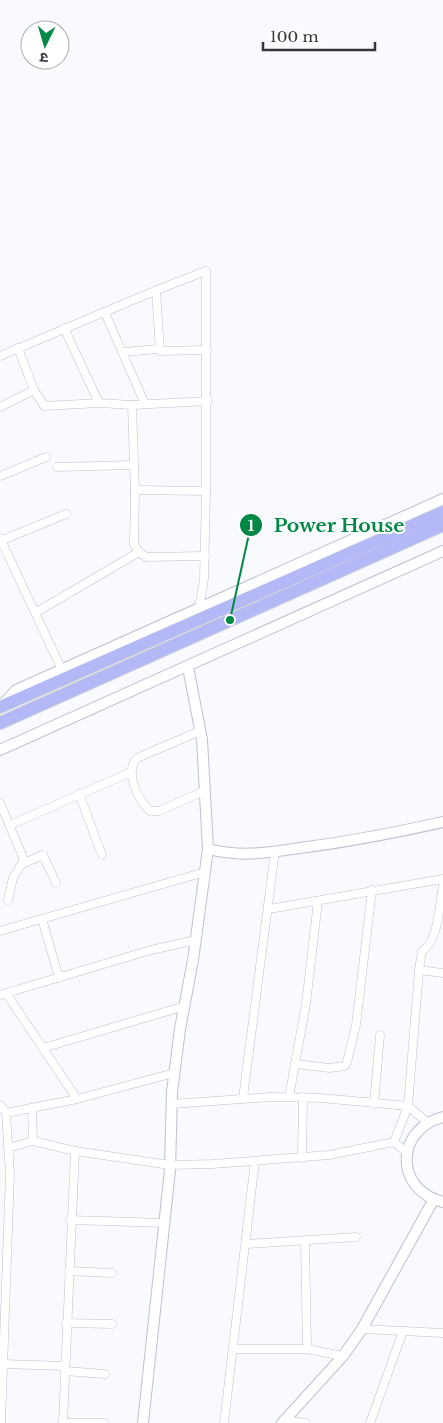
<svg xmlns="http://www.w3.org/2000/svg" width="443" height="1423" viewBox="0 0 443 1423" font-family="'Libre Baskerville','Noto Sans Devanagari',serif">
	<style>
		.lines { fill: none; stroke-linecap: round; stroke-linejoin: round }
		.minor-casing { stroke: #bdc0d2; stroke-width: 9 }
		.tertiary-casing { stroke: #bdc0d2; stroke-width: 12 }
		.trunk-casing { stroke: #d6d7d8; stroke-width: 14 }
		.minor { stroke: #fff; stroke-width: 8 }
		.tertiary { stroke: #fff; stroke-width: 10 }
		.trunk { stroke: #b3b8f7; stroke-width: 12 }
		.leader { fill: none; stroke: #008946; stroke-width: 2 }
		.callout-dot { fill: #008946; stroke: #fff; stroke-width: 2 }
		.mark-label { font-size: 15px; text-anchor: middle; font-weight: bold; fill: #fff }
		.callout-label { font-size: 19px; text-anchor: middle; font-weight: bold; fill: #008946; stroke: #fff; stroke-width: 4; stroke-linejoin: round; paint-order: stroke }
	</style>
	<rect width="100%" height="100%" fill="#f9fafe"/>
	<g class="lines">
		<!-- minor casing -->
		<g class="minor-casing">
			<g id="minor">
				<polyline points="156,290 160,351 207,350"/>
				<polyline points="105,313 145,404"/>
				<polyline points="64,328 99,403"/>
				<polyline points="18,348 34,390 44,406 99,403 132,405 208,401"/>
				<polyline points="123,352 158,349"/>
				<path d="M0 356C69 328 136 297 206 271V491L204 579 199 608"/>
				<polyline points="132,405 135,490 134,544 139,552 146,557 205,556"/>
				<polyline points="0,407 34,390"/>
				<polyline points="57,467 133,465"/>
				<polyline points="0,476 46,457"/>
				<polyline points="135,490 206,491"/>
				<polyline points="0,538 62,670"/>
				<polyline points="0,541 66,514"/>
				<polyline points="35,613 139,552"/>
				<path d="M200 731 137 758C124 772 138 800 150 811H159L204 791"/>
				<polyline points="79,794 102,855"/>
				<polyline points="0,803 24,860 13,878 8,900"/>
				<polyline points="10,825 131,772"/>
				<polyline points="22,864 43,855 56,883"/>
				<polyline points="269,909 443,879"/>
				<polyline points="42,919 59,978"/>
				<polyline points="0,931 205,872"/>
				<polyline points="419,970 443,973"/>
				<polyline points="6,993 77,1099"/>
				<polyline points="0,995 151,950 196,940"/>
				<polyline points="43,1048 185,1006"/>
				<polyline points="296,1064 329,1068 345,1066 347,1062 356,1025 372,890"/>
				<polyline points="289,1097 306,1004 318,901"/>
				<polyline points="243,1098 275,851"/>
				<polyline points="172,1104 270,1097 321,1098 408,1106 427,1122"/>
				<polyline points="374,1104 380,1035"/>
				<polyline points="0,1105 6,1113 10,1173 1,1423"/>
				<polyline points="32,1108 33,1141"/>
				<polyline points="6,1113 77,1099 174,1073"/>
				<path d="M394 1142 408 1106 419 970 422 951C439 941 439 905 443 886"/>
				<polyline points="8,1148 33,1141 75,1151 170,1165 213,1164 329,1155 394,1142 406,1152"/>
				<polyline points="302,1158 303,1097"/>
				<polyline points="70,1220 165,1223"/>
				<polyline points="305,1241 307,1349"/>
				<polyline points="247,1244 356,1237"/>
				<polyline points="69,1271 112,1273"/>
				<polyline points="66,1323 112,1324"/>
				<polyline points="362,1329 443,1333"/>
				<polyline points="234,1349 307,1349 343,1356"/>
				<polyline points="3,1364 65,1366"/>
				<polyline points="65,1371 105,1374"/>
				<polyline points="284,1420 306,1423"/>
				<polyline points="63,1423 75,1151"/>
				<polyline points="63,1423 104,1423"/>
				<polyline points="224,1423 255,1161"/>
				<polyline points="370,1423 403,1331"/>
			</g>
		</g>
		<!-- tertiary casing -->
		<g class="tertiary-casing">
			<g id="tertiary">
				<path d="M188 667 202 740 208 849C244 858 271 852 307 847 353 841 398 832 443 822"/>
				<polyline points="3,704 16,690 443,499"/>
				<polyline points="0,750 443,551"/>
				<path d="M443 1117C395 1129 394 1190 443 1202"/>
				<polyline points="143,1423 170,1170 172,1092 180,1029 193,960 208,849"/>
				<polyline points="282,1423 343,1356 362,1329 434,1199"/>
			</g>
		</g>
		<!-- trunk casing -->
		<g class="trunk-casing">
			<g id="trunk">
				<polyline points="0,707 443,512"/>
				<polyline points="0,723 443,525"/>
			</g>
		</g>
		<!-- minor -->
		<use href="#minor" class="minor"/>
		<!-- tertiary -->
		<use href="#tertiary" class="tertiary"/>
		<!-- trunk -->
		<use href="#trunk" class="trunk"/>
	</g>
	<!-- callouts -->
	<path class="leader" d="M230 620L251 525"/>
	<g class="callout-dot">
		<circle cx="230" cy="620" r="5"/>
		<circle cx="251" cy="525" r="12"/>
	</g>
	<g class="mark-label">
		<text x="251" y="531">1</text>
	</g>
	<g class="callout-label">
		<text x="339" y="532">Power House</text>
	</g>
	<!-- north arrow -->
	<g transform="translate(45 45) rotate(185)"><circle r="24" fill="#ffffff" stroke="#aeaeb1"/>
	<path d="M0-4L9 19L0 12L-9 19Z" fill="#008946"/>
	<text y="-8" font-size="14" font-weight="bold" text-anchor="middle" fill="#34353c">उ</text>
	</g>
	<!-- scale -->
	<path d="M263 42v8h112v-8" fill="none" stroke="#34353c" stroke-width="2.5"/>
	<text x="270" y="42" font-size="15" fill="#34353c" stroke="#ffffff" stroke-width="4" paint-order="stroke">100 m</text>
</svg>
